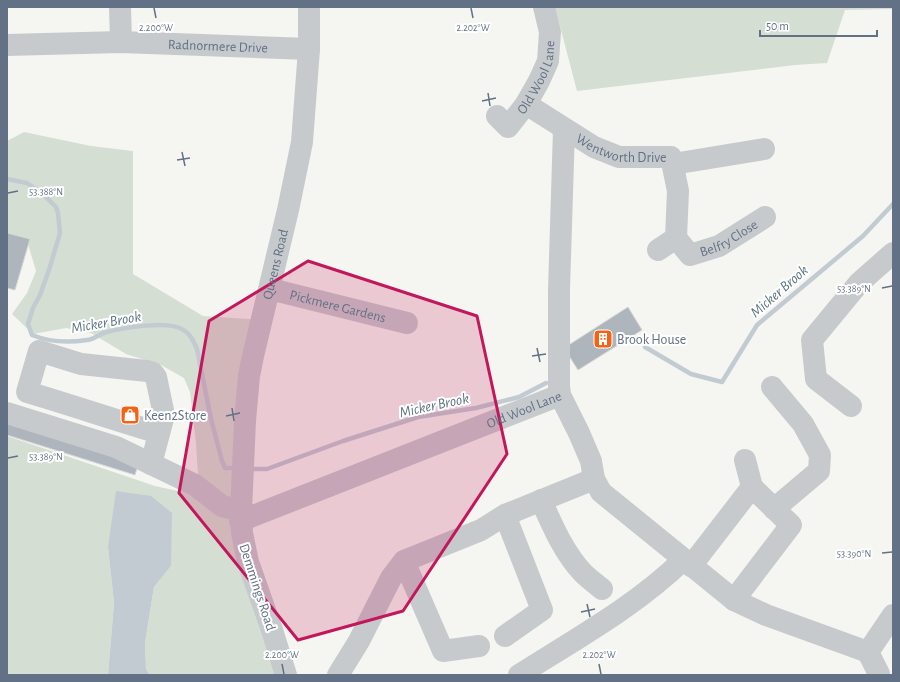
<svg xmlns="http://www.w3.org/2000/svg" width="900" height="682" viewBox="0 0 900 682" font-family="'Alegreya Sans',sans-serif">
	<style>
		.green { fill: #d5ded2 }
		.water { fill: #c2cbd2 }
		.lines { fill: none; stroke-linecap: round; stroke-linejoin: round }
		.stream { stroke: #c2cbd2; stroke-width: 4.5 }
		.building { fill: #afb5bc; stroke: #d6d7d4 }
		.minor { stroke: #c7cacd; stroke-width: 22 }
		.marked { fill: #c2185b; fill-opacity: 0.2; stroke: #c2185b; stroke-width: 3; stroke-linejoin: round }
		.ticks { fill: none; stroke: #627185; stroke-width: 1.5 }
		.labels { text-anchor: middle; stroke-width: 4; stroke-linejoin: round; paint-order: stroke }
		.street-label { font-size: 14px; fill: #627185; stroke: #fff }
		.poi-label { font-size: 14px; fill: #627185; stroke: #fff; text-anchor: start }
		.water-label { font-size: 15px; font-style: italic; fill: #5d7383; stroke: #fff }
		.ticks-label { font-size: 10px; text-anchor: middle; fill: #627185; stroke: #fff; stroke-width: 4; stroke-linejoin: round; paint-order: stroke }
	</style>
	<rect width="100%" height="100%" fill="#f5f6f1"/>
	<!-- green -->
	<g class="green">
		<polygon points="555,7 893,7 893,9 845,10 827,63 795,65 577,91"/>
		<polygon points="24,132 91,146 133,151 133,274 203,316 262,320 240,521 286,675 149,675 146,668 145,643 154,587 171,566 108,547 114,603 108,675 7,675 7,436 155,486 178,491 181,478 198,475 196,443 190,392 184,378 161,365 126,354 91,333 66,328 33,334 12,314 27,293 36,271 28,244 17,235 7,235 7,141"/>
	</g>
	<!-- water -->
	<polygon class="water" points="116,491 151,496 172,513 171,566 154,587 145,643 146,668 149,675 108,675 114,603 108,547"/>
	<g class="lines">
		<!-- stream -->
		<g class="stream">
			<path d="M7 179 27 183 43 194 56 207 58 213 60 233 49 270 40 295 33 308 28 324 32 335C49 342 68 343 87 340 93 340 98 335 104 333 121 328 171 319 185 331 191 335 194 342 197 349L211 419 222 461 225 468H238"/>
			<polyline points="645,347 691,374 722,382 757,325 863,236 893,204"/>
			<polyline points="249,469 267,469 343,441 418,417 476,408 519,397 546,383"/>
		</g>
	</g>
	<!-- building -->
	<g class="building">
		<polygon points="7,233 30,239 15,290 7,288"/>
		<polygon points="628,307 642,330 578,370 564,348"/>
		<polygon points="7,420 115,455 137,468 135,475 7,435"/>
	</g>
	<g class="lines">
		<!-- minor -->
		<g class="minor">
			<polyline points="120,7 121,42"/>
			<path id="s1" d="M7 45 121 42 309 49"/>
			<path id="s2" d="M526 104 594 147 619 157H671L678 191 676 238"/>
			<path id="s3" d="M497 116 508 127 526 104 539 81 548 61 550 32 544 7"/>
			<polyline points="564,129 559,290 559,386 560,395 579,433 591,461 594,479 601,492 734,600 766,615 868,652"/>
			<polyline points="673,164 764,149"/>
			<path id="s4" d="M658 250 676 238 690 255 719 246 765 217"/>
			<path id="s5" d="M270 289 407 323"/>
			<polyline points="772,387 803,424 820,455 819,471 774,509"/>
			<polyline points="851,406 816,379 812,340 859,283 893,253"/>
			<polyline points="7,413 116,447 195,485 222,506 241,511"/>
			<path d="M151 464 164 415 156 377 153 373 147 371 81 364 39 351 27 392C71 405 115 420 159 433"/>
			<path d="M541 500C552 525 564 553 583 573 589 579 596 584 602 589"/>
			<path id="s6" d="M240 521 560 395"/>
			<polyline points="404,561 443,651 479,646"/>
			<polyline points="691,566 752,487"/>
			<polyline points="734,600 791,525 752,487 745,460"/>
			<polyline points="505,636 542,610 505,515"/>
			<polyline points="879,674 868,652 893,615"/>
			<path id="s7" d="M286 675 272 630 248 562 242 533 241 511 245 421 249 376 253 356 288 210 302 142 309 49V7"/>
			<polyline points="338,675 359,641 391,578 404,561 481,530 505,515 594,479"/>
			<path d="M519 675C574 640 636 606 683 560"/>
		</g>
	</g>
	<!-- marked area -->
	<path class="marked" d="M308 261 477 316 507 454 403 611 298 640 179 493 209 321Z"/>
	<!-- ticks -->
	<path class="ticks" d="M154 8 156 18M471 8 473 18M488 93 490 106M482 101 496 98M182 152 185 166M177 160 190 158M8 193 18 191M882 288 892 286M537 348 540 362M532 356 546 354M232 408 234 421M226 416 240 413M8 458 18 456M882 553 892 552M587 604 590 617M581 612 595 609M282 664 284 674M599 664 601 674"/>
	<!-- icons -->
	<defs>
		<g id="building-square" transform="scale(1)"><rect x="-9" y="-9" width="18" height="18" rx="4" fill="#f26415" stroke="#fff"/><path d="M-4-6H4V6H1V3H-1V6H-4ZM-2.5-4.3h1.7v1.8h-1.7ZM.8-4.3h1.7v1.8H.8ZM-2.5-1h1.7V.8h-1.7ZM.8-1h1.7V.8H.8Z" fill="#fff"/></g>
		<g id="shop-square" transform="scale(1)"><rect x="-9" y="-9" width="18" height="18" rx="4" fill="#f26415" stroke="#fff"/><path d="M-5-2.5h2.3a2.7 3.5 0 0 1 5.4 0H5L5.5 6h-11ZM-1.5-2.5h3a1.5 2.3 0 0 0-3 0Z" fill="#fff"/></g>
	</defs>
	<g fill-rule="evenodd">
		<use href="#building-square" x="603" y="339"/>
		<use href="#shop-square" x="130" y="415"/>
	</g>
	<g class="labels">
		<!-- street labels -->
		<g class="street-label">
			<text dy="5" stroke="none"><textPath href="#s1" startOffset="211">Radnormere Drive</textPath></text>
			<text dy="5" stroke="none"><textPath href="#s3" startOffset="74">Old Wool Lane</textPath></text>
			<text dy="5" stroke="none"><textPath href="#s2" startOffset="108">Wentworth Drive</textPath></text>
			<text dy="5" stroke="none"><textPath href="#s4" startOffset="86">Belfry Close</textPath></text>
			<text dy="5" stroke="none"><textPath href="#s7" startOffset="421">Queens Road</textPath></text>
			<text dy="5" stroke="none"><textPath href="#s5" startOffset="70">Pickmere Gardens</textPath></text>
			<text dy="5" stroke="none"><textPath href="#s6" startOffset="305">Old Wool Lane</textPath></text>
			<text transform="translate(258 587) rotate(72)" y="5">Demmings Road</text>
		</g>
		<!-- poi labels -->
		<g class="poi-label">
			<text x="617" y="344">Brook House</text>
			<text x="144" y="420">Keen2Store</text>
		</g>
		<!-- water labels -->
		<g class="water-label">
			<text transform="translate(779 291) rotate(-41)" y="5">Micker Brook</text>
			<text transform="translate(106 322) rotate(-10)" y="5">Micker Brook</text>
			<text transform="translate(434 405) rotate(-12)" y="5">Micker Brook</text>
		</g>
	</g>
	<g class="ticks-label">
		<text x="156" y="31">2.200°W</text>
		<text x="473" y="31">2.202°W</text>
		<text x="46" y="195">53.388°N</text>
		<text x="854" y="292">53.389°N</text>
		<text x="46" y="460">53.389°N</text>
		<text x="854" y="557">53.390°N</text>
		<text x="282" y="658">2.200°W</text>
		<text x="599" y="658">2.202°W</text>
	</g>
	<!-- border -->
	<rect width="900" height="682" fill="none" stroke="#627185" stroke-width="16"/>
	<!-- scale -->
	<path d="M760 30v6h117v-6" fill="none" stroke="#627185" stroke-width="2"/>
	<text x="766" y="30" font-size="12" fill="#627185" stroke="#ffffff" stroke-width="3" paint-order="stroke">50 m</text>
</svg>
